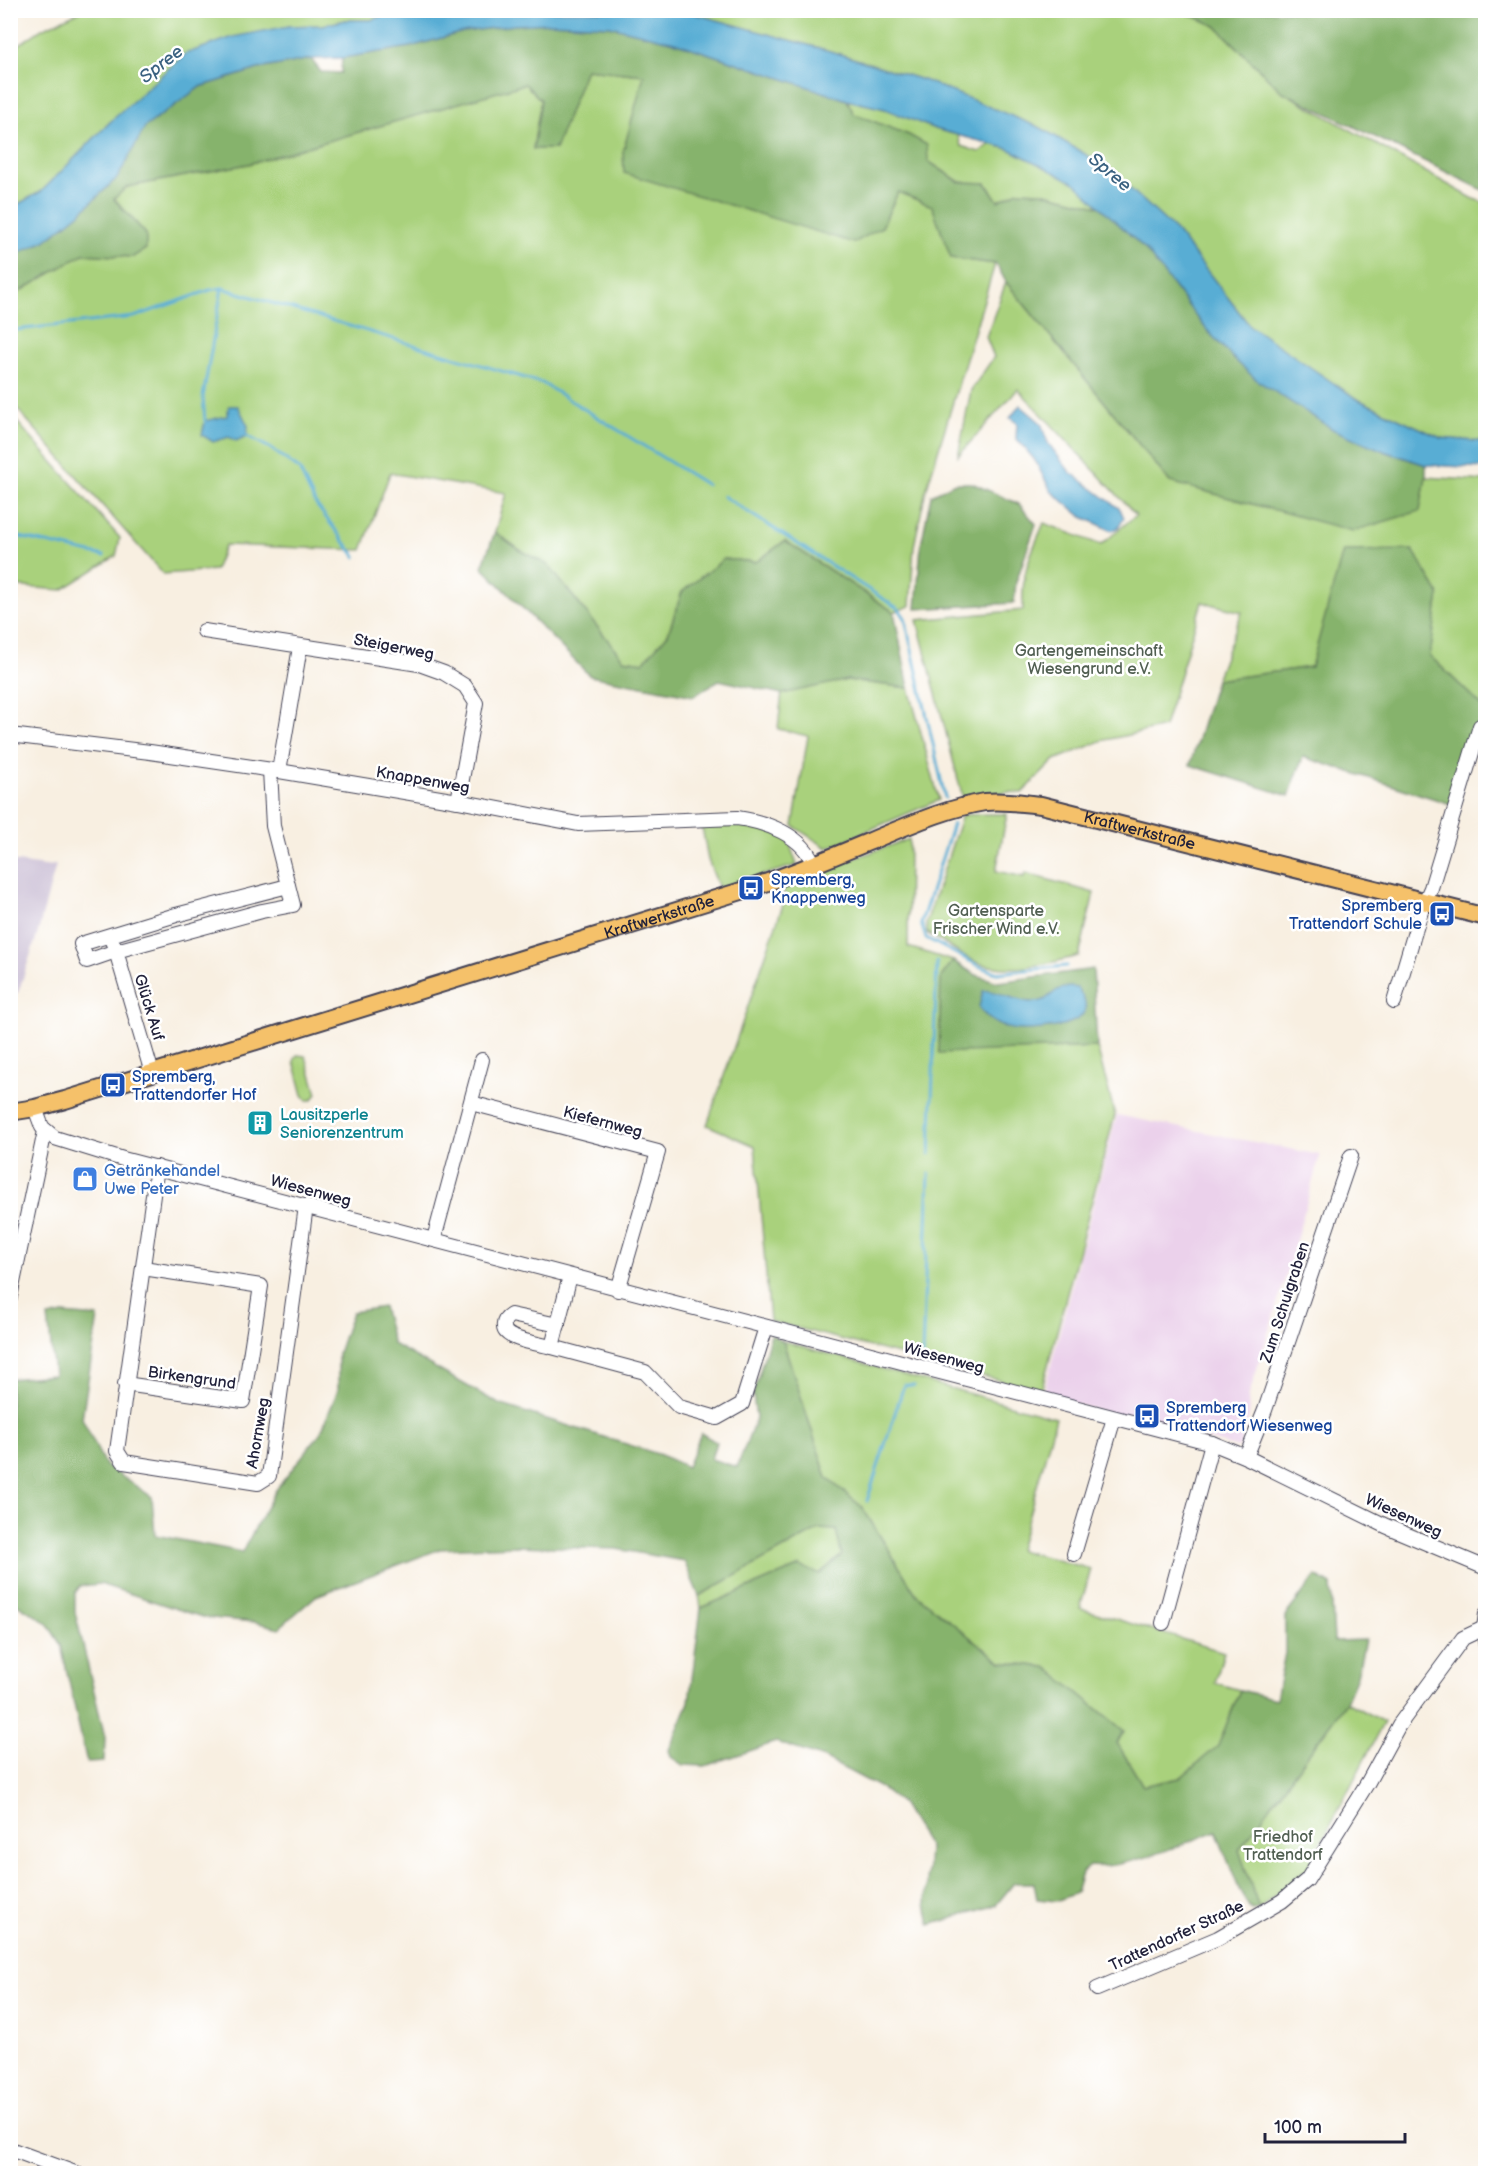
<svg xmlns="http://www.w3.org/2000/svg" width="1496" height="2184" viewBox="0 0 1496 2184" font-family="'Balsamiq Sans',sans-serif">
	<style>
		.built { fill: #ebd1eb }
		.industrial { fill: #cbbfd5 }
		.green { fill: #a9d17c; stroke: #667a5c; stroke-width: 1.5 }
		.forest { fill: #86b36c; stroke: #546a54; stroke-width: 1.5 }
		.water { fill: #58add4; stroke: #3d6888; stroke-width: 1.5 }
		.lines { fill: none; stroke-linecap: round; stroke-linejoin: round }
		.stream { stroke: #58add4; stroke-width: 3 }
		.minor-casing { stroke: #424154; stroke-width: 16 }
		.major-casing { stroke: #424154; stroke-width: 20 }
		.minor { stroke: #fff; stroke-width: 14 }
		.major { stroke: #f5c16b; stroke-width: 16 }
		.labels { text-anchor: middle; stroke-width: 5; stroke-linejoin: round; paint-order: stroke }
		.street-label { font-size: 16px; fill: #22223b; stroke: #fff }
		.park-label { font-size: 16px; fill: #515f52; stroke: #fff }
		.transit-label { font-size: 16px; fill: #164399; stroke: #fff; text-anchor: start }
		.culture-label { font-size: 16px; fill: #0d838f; stroke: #fff; text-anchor: start }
		.shop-label { font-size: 16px; fill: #366cbe; stroke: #fff; text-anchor: start }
		.water-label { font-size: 18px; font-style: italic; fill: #3a6180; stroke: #fff }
	</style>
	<rect width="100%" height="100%" fill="#fff"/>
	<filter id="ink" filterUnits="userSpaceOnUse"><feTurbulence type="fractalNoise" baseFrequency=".0167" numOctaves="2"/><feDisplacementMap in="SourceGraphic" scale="12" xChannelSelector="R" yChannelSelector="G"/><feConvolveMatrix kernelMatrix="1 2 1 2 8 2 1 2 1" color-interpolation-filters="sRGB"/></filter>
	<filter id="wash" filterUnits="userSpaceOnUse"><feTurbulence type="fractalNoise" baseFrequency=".008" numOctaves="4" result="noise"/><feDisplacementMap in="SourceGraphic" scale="24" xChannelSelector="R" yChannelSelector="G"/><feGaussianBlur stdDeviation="1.35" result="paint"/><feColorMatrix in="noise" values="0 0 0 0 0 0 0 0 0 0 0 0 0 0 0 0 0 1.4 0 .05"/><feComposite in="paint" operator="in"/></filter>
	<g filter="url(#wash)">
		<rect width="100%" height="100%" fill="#f8efe1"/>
		<!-- built -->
		<polygon class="built" points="1117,1115 1320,1155 1289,1266 1248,1398 1249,1415 1239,1448 1043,1395"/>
		<!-- industrial -->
		<polygon class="industrial" points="10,861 44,866 56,865 38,932 18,993 11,992"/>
		<!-- green -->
		<g class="green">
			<polygon points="83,10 396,11 371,20 346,20 323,25 289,26 110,122 42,191 11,208 11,50 42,29"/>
			<polygon points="1181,10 1216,26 1281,91 1472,198 1485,203 1485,442 1441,438 1357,399 1296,358 1250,326 1176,231 1107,167 1041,128 926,81 830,51 684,11"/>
			<polygon points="586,69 645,75 623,152 882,227 898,192 933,206 951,258 995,264 925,494 914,546 910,606 894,612 785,541 756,562 724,559 682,592 668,634 644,662 623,659 548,565 520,550 495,532 506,493 390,473 362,550 225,545 215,570 163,574 11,402 10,297 83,254 133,257 146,234 114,198 127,187 248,164 525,84 541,100 533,149 555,149"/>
			<polygon points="847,100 885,109 935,129 958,135 961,146 979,152 991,144 1009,149 1075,182 1101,207 1041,192 1018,191 998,201 986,183 960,182 928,161 909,135 854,114"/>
			<path d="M1006 282 1170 482 1419 511 1426 477 1485 481V709L1430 656 1439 594 1311 667 1216 680 1242 612 1202 602 1164 727 1101 741 1055 760 1022 793 1007 792 963 799 917 620 1023 610C1021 572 1030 556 1044 523L1101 545 1136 515 1018 389 958 456 971 390 994 357 986 337Z"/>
			<polygon points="10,414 120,538 116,556 62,590 11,586"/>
			<polygon points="847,680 909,688 939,800 827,848 793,826 808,736 778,729 782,692"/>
			<path d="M987 814H1007L996 871 1024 877 1025 873 1094 893 1079 956C1048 963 1011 975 979 963 961 956 944 942 927 933L926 923 962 815Z"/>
			<polygon points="735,824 755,824 788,839 797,865 719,888 708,860 702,827"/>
			<polygon points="909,839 908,947 953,961 941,977 939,1052 1097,1047 1115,1115 1041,1391 770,1321 755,1146 707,1125 785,899 783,883"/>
			<polygon points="297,1055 305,1056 307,1060 317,1094 312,1100 307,1100 303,1095 294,1061"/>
			<polygon points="783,1341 1056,1418 1019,1550 1091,1569 1080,1608 1224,1652 1215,1683 1240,1690 1219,1746 1180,1778 1143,1786 1117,1743 1124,1731 1046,1667 1001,1662 916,1594 862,1507 827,1478"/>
			<polygon points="819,1529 836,1530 842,1555 819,1574 800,1566 701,1608 699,1596"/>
			<polygon points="1346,1702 1384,1722 1308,1868 1259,1909 1239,1850"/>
		</g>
		<!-- forest -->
		<g class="forest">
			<polygon points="1181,11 1485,11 1485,191 1281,91 1216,26"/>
			<polygon points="551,23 610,26 674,42 847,100 854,114 909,135 927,145 928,161 959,182 986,183 998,201 1018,191 1041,192 1101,207 1145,249 1207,330 1234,359 1258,381 1384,451 1426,465 1426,477 1420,511 1353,531 1170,482 1006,282 996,264 951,258 932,206 898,192 882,227 854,243 624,173 623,152 644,75 586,69 555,149 533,149 541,100 525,84 248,164 127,187 114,199 146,234 146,249 133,257 83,254 11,297 10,256 45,241 79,214 118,177 145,127 200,87 258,69 311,59 321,72 341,73 342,58 410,47 463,32 514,25"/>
			<polygon points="955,483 972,483 1019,504 1036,524 1016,582 1014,603 916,609 921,545 931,495"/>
			<polygon points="495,532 520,550 548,565 623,659 643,662 668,634 682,592 724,559 756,562 785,541 894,612 909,688 847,680 782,694 719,680 694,696 590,676 482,567"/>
			<polygon points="1413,550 1439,594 1430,656 1485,709 1454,805 1303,757 1289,796 1190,765 1216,680 1311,667 1343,551"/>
			<polygon points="953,961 976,975 998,982 1093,969 1097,1047 939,1053 941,977"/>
			<path d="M383 1307 393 1344 499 1404 661 1455 687 1467 701 1433 716 1442 711 1459 737 1467 756 1419 753 1394 771 1334 783 1341 827 1478 862 1507 916 1594 1001 1662 1046 1667 1124 1731 1117 1743 1143 1786 1180 1778 1218 1746 1240 1690 1276 1699 1285 1653V1616L1316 1576 1331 1585 1334 1641 1365 1640 1357 1676 1346 1702 1239 1850 1259 1909 1251 1910 1241 1894 1216 1831C1183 1844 1124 1870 1090 1866L1082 1873 1076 1893 1056 1901 1037 1899 1034 1883H1014L996 1905 930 1925 926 1903 929 1847 901 1803 881 1788 824 1758 776 1742 705 1766 683 1765 671 1757 669 1750 689 1702 701 1608 800 1566 820 1574 842 1555 836 1530 819 1529 699 1596 684 1561 616 1549 515 1546 440 1549 316 1596 279 1628 254 1622 202 1617 100 1584 80 1586 75 1593V1612L105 1737 104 1762 87 1763 61 1645 47 1623 11 1600 10 1379 54 1375 48 1317 63 1314 98 1317 82 1418 105 1465 152 1497 155 1535 242 1552 276 1490 321 1432 338 1390V1353L352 1312Z"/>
		</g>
		<!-- water -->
		<g class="water">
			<polygon points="396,11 684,11 830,51 926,81 1041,128 1107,167 1176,231 1250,326 1357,399 1441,438 1485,442 1485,468 1426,465 1384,451 1334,430 1258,381 1234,359 1207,330 1145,249 1075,183 1009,149 935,129 885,109 847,100 674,42 610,26 551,23 514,25 463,32 410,47 342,58 311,59 258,69 200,87 145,127 118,177 79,214 45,241 11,256 11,208 42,191 110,122 185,54 233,37 289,26 323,25 346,20 371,20"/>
			<polygon points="1020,405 1041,423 1048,443 1070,472 1120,509 1124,518 1118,528 1112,531 1081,516 1051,491 1034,459 1016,438 1017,423 1010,418"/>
			<polygon points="229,406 238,406 248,426 247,436 236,441 229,437 213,442 202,435 205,421 227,416"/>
			<path d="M1070 987 1077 988C1097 1013 1078 1022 1055 1027 1026 1032 996 1034 979 1007L983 991C998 989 1016 1003 1035 1002 1045 1002 1049 996 1056 991 1059 988 1066 988 1070 987Z"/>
		</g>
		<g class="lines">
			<!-- stream -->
			<g class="stream">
				<polyline points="10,329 15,330 134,317 210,290 222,288 542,383 707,485"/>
				<polyline points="205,421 203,397 222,288"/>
				<polyline points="247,436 270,448 299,469 315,503 356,557"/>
				<polyline points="723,496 899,609 905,618 945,798"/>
				<polyline points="10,533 20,537 104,556"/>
				<polyline points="953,824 921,923 926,938 979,966 997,973 1067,966"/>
				<polyline points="930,1154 937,962"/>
				<polyline points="922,1358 929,1174"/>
				<polyline points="867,1501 904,1385 914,1386"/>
			</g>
		</g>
	</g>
	<g filter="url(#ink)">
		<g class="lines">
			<!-- minor casing -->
			<g class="minor-casing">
				<g id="minor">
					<polyline points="204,631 419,664 444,673 465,686 476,703 458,801"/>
					<path d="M10 735 150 752 279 771 458 801 578 824 737 818C766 822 803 835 814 865"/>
					<polyline points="279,771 300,647"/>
					<polyline points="110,936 116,951 87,961 81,944 176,915 288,886"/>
					<polyline points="1394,1002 1422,908 1431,888 1480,726"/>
					<polyline points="152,1073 116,951 262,911 293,905 273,826 270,770"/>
					<polyline points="471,1103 658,1152 618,1290"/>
					<polyline points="35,1108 42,1127 55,1138 123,1159 1212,1443 1246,1457 1386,1526 1486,1568"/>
					<polyline points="157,1167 117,1451 124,1462 258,1483 269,1476 306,1206"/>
					<polyline points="434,1239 482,1060"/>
					<polyline points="570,1276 552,1347 645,1372 679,1407 717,1418 742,1404 766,1327"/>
					<polyline points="10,1297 45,1131"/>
					<path d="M552 1347C541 1344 504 1340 504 1327 503 1321 506 1318 511 1315L558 1325"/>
					<polyline points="125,1384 243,1401 261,1286 143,1268"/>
					<polyline points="1246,1457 1265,1410 1351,1156"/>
					<polyline points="1074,1554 1114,1418"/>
					<polyline points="1486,1614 1484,1628 1486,1647"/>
					<polyline points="1163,1623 1212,1443"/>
					<polyline points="1097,1989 1218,1938 1282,1901 1307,1880 1368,1782 1399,1725 1463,1638 1484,1628"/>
					<polyline points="10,2149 78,2174"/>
				</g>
			</g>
			<!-- major casing -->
			<g class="major-casing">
				<g id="major">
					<path id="s1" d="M10 1112 35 1108 65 1100 751 888C795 873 837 855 880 837 914 823 948 808 985 802 1004 800 1022 803 1041 805L1486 917"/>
				</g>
			</g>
			<!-- minor -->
			<use href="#minor" class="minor"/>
			<!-- major -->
			<use href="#major" class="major"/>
		</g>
	</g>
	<!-- icons -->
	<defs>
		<g id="bus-square" transform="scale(1.35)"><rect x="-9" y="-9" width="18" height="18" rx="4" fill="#1a4fb4" stroke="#fff"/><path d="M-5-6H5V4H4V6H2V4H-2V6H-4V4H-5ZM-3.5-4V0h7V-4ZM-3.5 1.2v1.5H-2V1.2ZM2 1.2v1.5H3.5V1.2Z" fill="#fff"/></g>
		<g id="building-square" transform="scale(1.35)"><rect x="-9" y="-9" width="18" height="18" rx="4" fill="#0f9aa8" stroke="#fff"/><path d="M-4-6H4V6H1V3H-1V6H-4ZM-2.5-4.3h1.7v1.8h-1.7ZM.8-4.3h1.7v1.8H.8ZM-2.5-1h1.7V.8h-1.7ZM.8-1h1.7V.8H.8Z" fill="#fff"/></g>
		<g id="shop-square" transform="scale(1.35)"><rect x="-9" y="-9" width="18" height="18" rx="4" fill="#3f7fe0" stroke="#fff"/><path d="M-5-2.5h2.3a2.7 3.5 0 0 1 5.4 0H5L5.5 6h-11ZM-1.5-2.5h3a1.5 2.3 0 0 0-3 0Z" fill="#fff"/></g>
	</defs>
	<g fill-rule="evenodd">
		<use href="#bus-square" x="751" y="888"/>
		<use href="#bus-square" x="1442" y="914"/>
		<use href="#bus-square" x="113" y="1085"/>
		<use href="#building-square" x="260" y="1123"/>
		<use href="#shop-square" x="85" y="1179"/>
		<use href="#bus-square" x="1147" y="1416"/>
	</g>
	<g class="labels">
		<!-- street labels -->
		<g class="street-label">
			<text transform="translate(394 646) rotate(11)" y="6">Steigerweg</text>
			<text transform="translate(423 779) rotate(10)" y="6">Knappenweg</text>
			<text dy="6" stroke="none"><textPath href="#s1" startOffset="1182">Kraftwerkstraße</textPath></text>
			<text dy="6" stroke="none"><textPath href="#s1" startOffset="678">Kraftwerkstraße</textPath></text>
			<text transform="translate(150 1007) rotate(73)" y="6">Glück Auf</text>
			<text transform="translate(603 1121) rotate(15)" y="6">Kiefernweg</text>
			<text transform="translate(311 1190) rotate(15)" y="6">Wiesenweg</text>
			<text transform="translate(1284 1302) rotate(-72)" y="6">Zum Schulgraben</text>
			<text transform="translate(944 1357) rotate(15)" y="6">Wiesenweg</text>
			<text transform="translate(192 1377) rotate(8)" y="6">Birkengrund</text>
			<text transform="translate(257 1433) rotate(-80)" y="6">Ahornweg</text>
			<text transform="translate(1404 1515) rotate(25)" y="6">Wiesenweg</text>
			<text transform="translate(1176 1935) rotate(-25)" y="6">Trattendorfer Straße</text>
		</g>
		<!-- park labels -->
		<g class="park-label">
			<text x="1089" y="656">Gartengemeinschaft<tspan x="1089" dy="18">Wiesengrund e.V.</tspan></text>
			<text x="996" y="916">Gartensparte<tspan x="996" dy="18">Frischer Wind e.V.</tspan></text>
			<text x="1283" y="1842">Friedhof<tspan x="1283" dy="18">Trattendorf</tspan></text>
		</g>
		<!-- transit labels -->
		<g class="transit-label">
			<text x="771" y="885">Spremberg,<tspan x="771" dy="18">Knappenweg</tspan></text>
			<text x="1422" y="911" text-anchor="end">Spremberg<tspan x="1422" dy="18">Trattendorf Schule</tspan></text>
			<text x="132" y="1082">Spremberg,<tspan x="132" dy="18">Trattendorfer Hof</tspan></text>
			<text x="1166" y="1413">Spremberg<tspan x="1166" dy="18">Trattendorf Wiesenweg</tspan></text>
		</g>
		<!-- culture labels -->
		<g class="culture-label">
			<text x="280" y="1120">Lausitzperle<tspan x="280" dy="18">Seniorenzentrum</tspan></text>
		</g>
		<!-- shop labels -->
		<g class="shop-label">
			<text x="104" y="1176">Getränkehandel<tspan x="104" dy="18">Uwe Peter</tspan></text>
		</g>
		<!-- water labels -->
		<g class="water-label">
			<text transform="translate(161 64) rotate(-38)" y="6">Spree</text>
			<text transform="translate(1110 172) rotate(40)" y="6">Spree</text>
		</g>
	</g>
	<!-- margin -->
	<rect width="1496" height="2184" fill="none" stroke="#fff" stroke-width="36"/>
	<!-- scale -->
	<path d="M1265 2133v9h140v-9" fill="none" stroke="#22223b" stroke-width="3"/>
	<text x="1274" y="2133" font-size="18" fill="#22223b" stroke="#ffffff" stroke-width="4.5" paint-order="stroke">100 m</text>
</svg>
